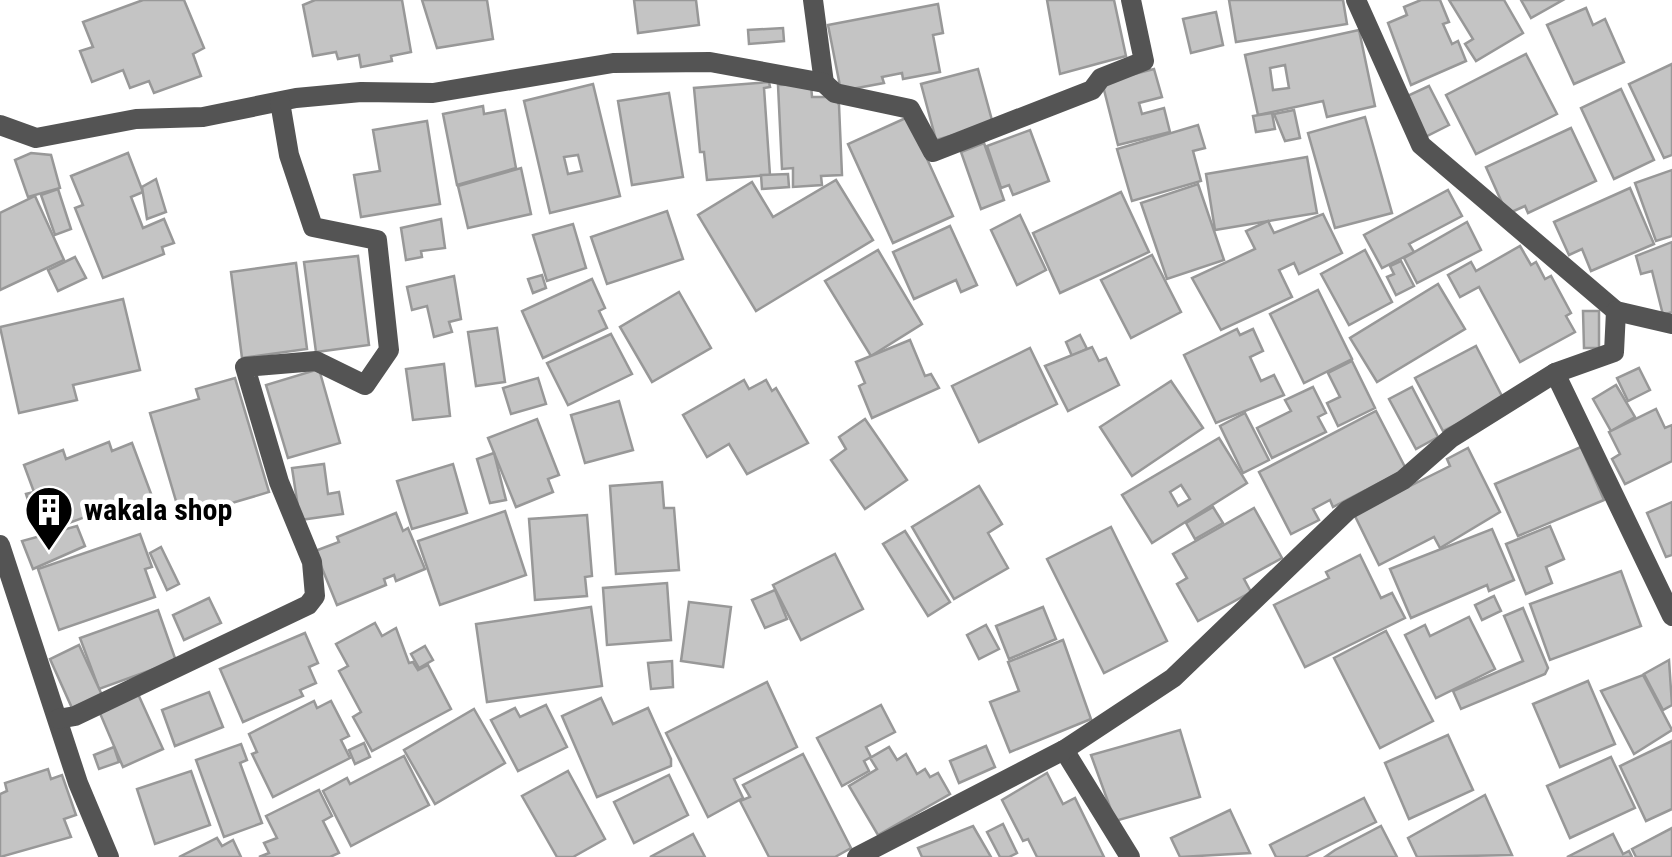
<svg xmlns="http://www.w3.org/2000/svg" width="1672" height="857" viewBox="0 0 1672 857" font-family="'Roboto Condensed',sans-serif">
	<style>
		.building { fill: #c4c4c4; stroke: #989898; stroke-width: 2.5; fill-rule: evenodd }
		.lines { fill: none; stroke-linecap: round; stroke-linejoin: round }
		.minor { stroke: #545454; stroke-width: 20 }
		.labels { text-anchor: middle; stroke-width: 9; stroke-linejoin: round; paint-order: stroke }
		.poi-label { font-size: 30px; font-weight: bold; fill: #000; stroke: #fff; text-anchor: start }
	</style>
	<rect width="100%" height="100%" fill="#fff"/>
	<!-- building -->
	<g class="building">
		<polygon points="143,0 184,0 204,48 193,54 201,76 154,93 149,81 130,88 123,70 92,82 80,51 93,47 83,22"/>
		<polygon points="315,0 402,0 411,52 391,56 392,61 361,67 359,55 338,59 336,52 313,56 303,5"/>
		<polygon points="422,0 487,0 493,39 437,48"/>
		<polygon points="634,0 696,0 699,25 638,33"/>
		<polygon points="1047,0 1114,0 1126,56 1060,74"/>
		<polygon points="1229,0 1343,0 1347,24 1236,42"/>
		<polygon points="1421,0 1440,0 1449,22 1443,24 1452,44 1458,41 1466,61 1411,85 1388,23 1407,15 1404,7"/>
		<polygon points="1449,0 1504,0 1523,33 1476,61 1465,44 1473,39"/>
		<polygon points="1521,0 1563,0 1531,18"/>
		<polygon points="938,4 943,33 933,35 940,72 903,79 902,73 882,77 884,83 841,91 828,25"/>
		<polygon points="1586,8 1593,25 1605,19 1624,62 1574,84 1547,25"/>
		<polygon points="1216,12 1223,45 1191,53 1183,19"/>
		<polygon points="783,28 784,41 749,44 748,30"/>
		<path d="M1359 30 1375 106 1327 117 1323 101 1258 115 1245 55ZM1285 65 1289 88 1273 90 1270 68Z"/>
		<polygon points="1526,54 1557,114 1476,154 1446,95"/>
		<polygon points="1672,64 1672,155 1664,158 1629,84"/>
		<polygon points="978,69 993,124 936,140 921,84"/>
		<polygon points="1154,69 1162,97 1139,103 1142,114 1164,108 1170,132 1118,145 1102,82"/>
		<polygon points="769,82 770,87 764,88 770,175 707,180 704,152 700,152 694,88"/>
		<path d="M593 84 620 196 550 213 524 101ZM578 155 582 171 568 174 564 157Z"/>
		<polygon points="811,84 812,97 835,97 839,105 842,175 821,176 822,185 793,187 793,168 782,169 778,85"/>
		<polygon points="1429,86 1449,125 1425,137 1405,97"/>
		<polygon points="1621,89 1654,160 1614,179 1581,108"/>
		<polygon points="669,93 683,177 632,185 618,101"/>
		<polygon points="483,106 484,114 505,110 516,168 457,185 443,114"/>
		<polygon points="1294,110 1300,138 1285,141 1274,114"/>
		<polygon points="1272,113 1275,129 1256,132 1253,116"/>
		<polygon points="908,117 953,216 893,243 848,144"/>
		<polygon points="1365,117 1392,213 1335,228 1308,133"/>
		<polygon points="427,121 440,204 361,217 354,175 380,171 373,130"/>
		<polygon points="1198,125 1205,148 1193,151 1201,181 1132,201 1117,149"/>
		<polygon points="1571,128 1596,181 1528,213 1525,206 1507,214 1486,167"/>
		<polygon points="1030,130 1049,181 1013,195 1009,185 1001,188 987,146"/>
		<polygon points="984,143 1004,200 981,209 961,152"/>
		<polygon points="31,153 51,155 60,188 28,197 15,160"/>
		<polygon points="128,153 143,192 131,197 143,228 164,219 174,243 162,247 164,254 103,278 75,208 83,205 71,176"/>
		<polygon points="1307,157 1317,213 1215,230 1206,174"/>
		<polygon points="521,168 531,214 468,228 458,186"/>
		<polygon points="1672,170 1672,236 1656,241 1635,183"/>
		<polygon points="788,174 789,187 762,189 761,175"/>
		<polygon points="156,179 166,212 147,219 142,187"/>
		<polygon points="836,180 873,240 756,311 698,215 752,182 773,217"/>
		<polygon points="1198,184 1224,260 1167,279 1141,203"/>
		<polygon points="1630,188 1654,244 1591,271 1582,249 1569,255 1554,222"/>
		<polygon points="58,189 71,229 55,235 41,195"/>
		<polygon points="1448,190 1462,216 1409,244 1414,252 1382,268 1364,235"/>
		<polygon points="1121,192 1149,252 1060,293 1033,233"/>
		<polygon points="35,196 64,260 0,290 0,213"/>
		<polygon points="667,211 683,259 607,284 591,237"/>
		<polygon points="1323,214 1342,253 1299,274 1294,263 1279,270 1292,297 1221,330 1192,278 1255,249 1246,231 1268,221 1274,233"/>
		<polygon points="1020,215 1046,270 1017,285 991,230"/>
		<polygon points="441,219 445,248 421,251 422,257 406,260 401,228"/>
		<polygon points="1467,222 1481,250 1417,283 1404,258"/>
		<polygon points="573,224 586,268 547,281 533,235"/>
		<polygon points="950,226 977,285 961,292 956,280 914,299 893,252"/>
		<polygon points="1672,242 1672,312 1663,315 1652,271 1641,274 1636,256"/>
		<polygon points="1520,246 1531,265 1536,262 1545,279 1551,276 1571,313 1566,316 1575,332 1520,362 1479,287 1460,297 1448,275 1471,262 1476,271"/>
		<polygon points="878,250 922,324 871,356 825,281"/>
		<polygon points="1365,250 1392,302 1349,325 1321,274"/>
		<polygon points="1152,255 1181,312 1131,338 1101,280"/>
		<polygon points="358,256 369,345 316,352 304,262"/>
		<polygon points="75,257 86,278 58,291 48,270"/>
		<polygon points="1401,261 1414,286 1396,295 1387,277 1394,274 1390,266"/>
		<polygon points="296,263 307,349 242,358 231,272"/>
		<polygon points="542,275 546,288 533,293 528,279"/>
		<polygon points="454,276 461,319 449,322 452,332 434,337 427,306 412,310 407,287"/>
		<polygon points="592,279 605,308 599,311 607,328 543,358 522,311"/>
		<polygon points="1438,284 1465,329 1377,382 1350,338"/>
		<polygon points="1318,290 1352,359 1304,383 1270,314"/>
		<polygon points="679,292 711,348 652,382 620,327"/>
		<polygon points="123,299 140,370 73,385 77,400 19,413 0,327"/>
		<polygon points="1583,311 1599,311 1599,348 1584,348"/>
		<polygon points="497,328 505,382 476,386 468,332"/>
		<polygon points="1237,329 1240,335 1253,329 1263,351 1250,357 1261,381 1274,375 1284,395 1216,423 1184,355"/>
		<polygon points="611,334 632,374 568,405 547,363"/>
		<polygon points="1080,335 1087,349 1072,356 1066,342"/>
		<polygon points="910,340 925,376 931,374 939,388 872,418 859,386 865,383 856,362"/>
		<polygon points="1476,346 1504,400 1443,431 1415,378"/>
		<polygon points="1092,347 1099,361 1106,358 1119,385 1068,411 1045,366"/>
		<polygon points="1030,348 1057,404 979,442 952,386"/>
		<polygon points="1352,361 1375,408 1338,426 1327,403 1340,397 1328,373"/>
		<polygon points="444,364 450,416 413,420 406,369"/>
		<polygon points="1639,368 1650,390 1628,401 1617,378"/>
		<polygon points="319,369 340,443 288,458 266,385"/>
		<polygon points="235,378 269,492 181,518 150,413 199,399 196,389"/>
		<polygon points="538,378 546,404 511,414 503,388"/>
		<polygon points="744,380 749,389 766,380 772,391 776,388 808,443 747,474 729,444 707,457 683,415"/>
		<polygon points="1171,381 1203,428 1132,476 1100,427"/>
		<polygon points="1616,385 1635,417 1611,431 1593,399"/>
		<polygon points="1313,387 1326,413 1318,417 1326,432 1272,458 1257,428 1291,411 1285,400"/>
		<polygon points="1412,387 1438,437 1416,449 1389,399"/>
		<polygon points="619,401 633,450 585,463 571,415"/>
		<polygon points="1656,409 1665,428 1672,425 1672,461 1625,484 1612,459 1620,454 1609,432"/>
		<polygon points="1376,411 1406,469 1333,507 1330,500 1313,509 1319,520 1291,534 1259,472"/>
		<polygon points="1245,413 1269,460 1243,473 1220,426"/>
		<polygon points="537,419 559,475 548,479 553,492 516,507 488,438"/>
		<polygon points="865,419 907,480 865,509 831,460 846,449 839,437"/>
		<path d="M1219 438 1247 483 1152 543 1122 495ZM1181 485 1190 499 1178 506 1170 492Z"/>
		<polygon points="109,442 112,451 132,443 153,499 120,512 118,505 39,534 26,494 34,492 24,465 63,450 66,459"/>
		<polygon points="1581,447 1604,500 1518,536 1495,484"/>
		<polygon points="1468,448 1500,512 1440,548 1434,537 1379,565 1354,514 1450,466 1447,459"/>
		<polygon points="494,453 506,500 490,503 477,459"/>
		<polygon points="324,464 328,494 339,492 343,514 300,520 292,468"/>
		<polygon points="453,464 467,513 412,529 397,481"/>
		<polygon points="662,482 664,508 674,508 679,570 616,574 610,486"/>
		<polygon points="979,486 1002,524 988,533 1008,568 954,599 912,527"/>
		<polygon points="1672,502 1672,555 1666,557 1647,513"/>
		<polygon points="1213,507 1223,523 1195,539 1186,523"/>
		<polygon points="1254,508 1282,558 1244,579 1251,592 1198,621 1177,584 1187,578 1173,554"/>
		<polygon points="505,511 526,575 440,605 418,541"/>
		<polygon points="396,513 403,531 408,528 425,569 396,581 394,575 384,579 386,585 337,605 315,551 339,542 337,537"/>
		<polygon points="587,515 592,576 585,577 587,596 535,600 529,519"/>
		<polygon points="77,526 85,546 33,569 22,541"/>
		<polygon points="1550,526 1564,559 1546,567 1552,583 1526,594 1506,544"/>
		<polygon points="1111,527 1167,641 1104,673 1047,559"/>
		<polygon points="1492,529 1514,580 1489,591 1487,585 1411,618 1390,569"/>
		<polygon points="905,531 950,602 928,616 883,544"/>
		<polygon points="140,534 152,567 145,569 155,597 59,630 38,569"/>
		<polygon points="161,547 179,584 167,590 150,553"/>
		<polygon points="835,554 863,609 801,640 773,585"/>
		<polygon points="1360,555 1381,598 1392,593 1405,618 1305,667 1274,605 1329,578 1326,572"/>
		<polygon points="1621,571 1641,626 1550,660 1530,604"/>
		<polygon points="667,583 671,640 607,645 603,588"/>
		<polygon points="775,590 787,619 765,628 752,600"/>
		<polygon points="1494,596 1501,611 1482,620 1475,605"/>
		<polygon points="209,598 221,623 184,640 173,615"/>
		<polygon points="689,602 731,607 723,667 681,661"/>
		<polygon points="591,607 602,686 487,702 476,624"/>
		<polygon points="1043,607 1056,639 1009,659 996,626"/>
		<polygon points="1523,608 1548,668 1545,674 1461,709 1453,691 1523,661 1504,616"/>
		<polygon points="158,610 176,661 99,689 80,638"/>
		<polygon points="1469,617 1495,669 1436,698 1405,635 1425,625 1430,636"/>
		<polygon points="375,623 382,636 396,628 409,663 413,662 418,670 428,665 451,709 372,751 353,717 361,712 339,671 348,666 336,644"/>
		<polygon points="986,625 999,649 979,659 967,635"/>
		<polygon points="1386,631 1433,721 1380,748 1334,658"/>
		<polygon points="305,633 318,663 309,667 316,683 300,690 303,696 243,722 220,669"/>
		<polygon points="1063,640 1091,719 1010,752 990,702 1019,691 1008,662"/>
		<polygon points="79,645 102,695 72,708 50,659"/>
		<polygon points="425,646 433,660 419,668 411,654"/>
		<polygon points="1669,660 1672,705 1663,710 1644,674"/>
		<polygon points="672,661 673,687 651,689 648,663"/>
		<polygon points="1643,675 1672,730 1634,754 1601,691"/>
		<polygon points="1588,681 1615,744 1560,767 1533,704"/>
		<polygon points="767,682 797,747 734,779 743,798 708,817 666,733"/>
		<polygon points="209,692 223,727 175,746 162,710"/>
		<polygon points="138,694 163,749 123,767 99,711"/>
		<polygon points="601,698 613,724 648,708 671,759 671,766 597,797 562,716"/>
		<polygon points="314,701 317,708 331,701 349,736 341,740 350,758 273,797 252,754 257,752 249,734"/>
		<polygon points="546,705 567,747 518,771 491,720 515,708 520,717"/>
		<polygon points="881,705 895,732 866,747 871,757 864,761 869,771 842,786 817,738"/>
		<polygon points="474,709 505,763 435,804 404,750"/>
		<polygon points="1180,730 1200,797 1115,821 1091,755"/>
		<polygon points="1448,735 1473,790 1409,819 1385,763"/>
		<polygon points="1672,741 1672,809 1646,821 1620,766"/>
		<polygon points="364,743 370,757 355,764 349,750"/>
		<polygon points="241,744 247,760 240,763 262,823 224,837 196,760"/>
		<polygon points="986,746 995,767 959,783 950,761"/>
		<polygon points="114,747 119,762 99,769 94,755"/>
		<polygon points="889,747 897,760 906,754 917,774 925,769 930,777 938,773 950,794 878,835 849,786 877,769 870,758"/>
		<polygon points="803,754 851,848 835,857 769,857 740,801 750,797 743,785"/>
		<polygon points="404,756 429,805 351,846 323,791 347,778 350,784"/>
		<polygon points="1611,757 1635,808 1570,838 1547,786"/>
		<polygon points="48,769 51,779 62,775 76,815 64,819 71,837 0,857 0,794 7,791 5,783"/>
		<polygon points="191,771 210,825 155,844 137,789"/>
		<polygon points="568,771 605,839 573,857 557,857 522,796"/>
		<polygon points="1047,773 1063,804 1075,798 1104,857 1037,857 1028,839 1023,841 1002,800"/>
		<polygon points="669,775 688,815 634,843 614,802"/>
		<polygon points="319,790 332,816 323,821 339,853 330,857 259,857 269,853 264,843 277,838 266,816"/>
		<polygon points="1485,795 1512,855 1417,857 1408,838"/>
		<polygon points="1364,798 1376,822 1305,857 1276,857 1270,845"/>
		<polygon points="1230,810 1250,853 1180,857 1171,838"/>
		<polygon points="1003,824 1017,853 1009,857 1000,857 987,832"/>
		<polygon points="973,826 991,857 922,857 918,848"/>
		<polygon points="1381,826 1397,857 1325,857 1335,850"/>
		<polygon points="1672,828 1672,857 1636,857 1632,849"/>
		<polygon points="693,834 705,857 650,857"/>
		<polygon points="1613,834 1623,854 1629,851 1632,857 1567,857"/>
		<polygon points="217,838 222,846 233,840 241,857 179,857"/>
	</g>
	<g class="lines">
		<!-- minor -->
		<g class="minor">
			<polyline points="813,0 824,83"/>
			<polyline points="1356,0 1421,145 1616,311"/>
			<polyline points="0,125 36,138 136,119 203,117 296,98 361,92 433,93 613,63 710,62 824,83 835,93 910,109 933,152 1092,90 1101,78 1144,61 1131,0"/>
			<polyline points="1555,373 1672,616"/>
			<polyline points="0,545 78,783 109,857"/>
			<polyline points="58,719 75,716 308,605 315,596 312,562 279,482 245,367 316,361 365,385 389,350 377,240 313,227 289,155 280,102"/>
			<polyline points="1064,750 1130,857"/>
			<polyline points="857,857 1064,750 1173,678 1348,510 1403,480 1451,438 1555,373 1614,352 1616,311 1672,324"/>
		</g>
	</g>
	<!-- icons -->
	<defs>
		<g id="building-pin" transform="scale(2.5)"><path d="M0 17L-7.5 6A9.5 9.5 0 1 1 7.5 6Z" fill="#000" stroke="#fff"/><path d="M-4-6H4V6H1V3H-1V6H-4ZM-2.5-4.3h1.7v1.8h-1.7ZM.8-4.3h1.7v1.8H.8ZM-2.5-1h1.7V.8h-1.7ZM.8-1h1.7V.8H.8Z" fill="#fff"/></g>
	</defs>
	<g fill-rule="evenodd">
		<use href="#building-pin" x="49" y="510"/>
	</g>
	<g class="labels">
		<!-- poi labels -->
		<g class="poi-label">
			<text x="84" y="520">wakala shop</text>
		</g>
	</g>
</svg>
